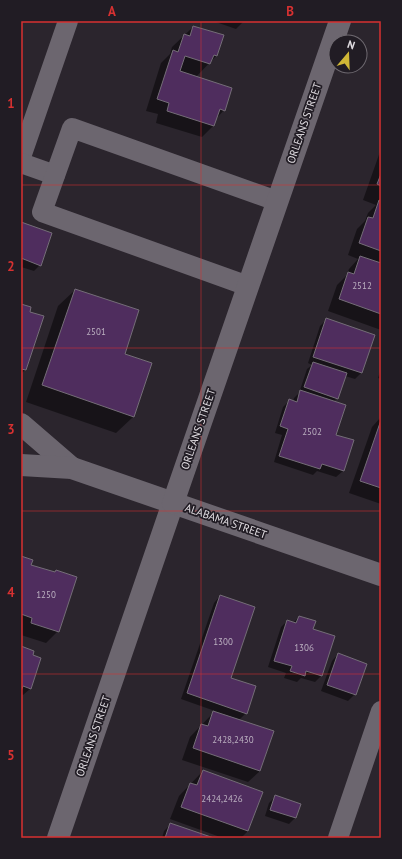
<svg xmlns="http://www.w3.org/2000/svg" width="402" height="859" viewBox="0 0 402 859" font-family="'PT Sans',sans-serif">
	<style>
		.shadow { fill: #0007 }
		.building { fill: #4f2d5e; stroke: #746d77 }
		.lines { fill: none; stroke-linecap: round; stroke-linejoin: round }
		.lane { stroke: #6c666f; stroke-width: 20 }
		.street { stroke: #6c666f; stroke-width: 22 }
		.secondary { stroke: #6c666f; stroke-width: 22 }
		.grid { fill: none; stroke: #d73131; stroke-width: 1; stroke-opacity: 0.55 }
		.labels { text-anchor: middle; stroke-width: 3.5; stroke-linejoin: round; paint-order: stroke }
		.number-label { font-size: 9px; fill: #bcb1c1 }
		.street-label { font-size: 11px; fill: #e1dde2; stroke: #211c24 }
		.neatline { fill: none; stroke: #d73131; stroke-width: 1.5 }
		.grid-label { font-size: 13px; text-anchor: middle; font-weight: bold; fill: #d73131 }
	</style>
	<rect width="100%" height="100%" fill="#2b252d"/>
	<!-- shadow -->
	<g class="shadow">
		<polygon points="213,21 244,21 236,29"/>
		<polygon points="193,27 217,55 196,77 224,110 216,119 213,126 202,137 156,123 158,114 146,111 161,63 170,54 172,47"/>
		<polygon points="381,149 381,330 328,311 337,285 346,276 349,269 358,259 348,255 357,229 365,221 368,213 376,205 363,200"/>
		<polygon points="21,223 40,265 34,271 21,267"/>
		<polygon points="75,290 124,354 133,417 116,433 26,402 58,306"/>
		<polygon points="21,305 25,370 21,374"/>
		<polygon points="327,319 361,373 355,379 345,376 337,398 333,402 335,436 352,441 343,471 336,477 317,471 313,475 274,462 282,435 275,433 283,407 290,400 293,402 294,398 299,393 307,369 312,365 308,363 320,326"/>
		<polygon points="381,369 381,379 378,378"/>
		<polygon points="381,417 381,504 349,493 372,427"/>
		<polygon points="21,558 30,565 54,573 56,571 58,631 46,643 21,635"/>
		<polygon points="220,596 230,678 246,713 239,720 260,771 248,782 182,760 190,737 215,711 181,699 214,603"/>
		<polygon points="299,617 312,630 321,676 315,682 301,678 297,682 284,678 286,673 268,667 281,627 287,621 293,623"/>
		<polygon points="21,647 32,656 40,658 30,689 23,695 21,694"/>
		<polygon points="338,654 355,694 348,701 321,691 332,661"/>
		<polygon points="203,771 262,792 248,831 241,838 223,838 170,819 179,796"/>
		<polygon points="276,796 300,805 295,818 289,824 265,816 269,803"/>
		<polygon points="171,824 211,838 162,838 164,831"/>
	</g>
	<!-- building -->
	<g class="building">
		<polygon points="193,26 224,35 217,56 214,55 210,64 185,56 180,71 232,88 225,111 220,109 214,126 167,111 169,103 157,99 173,50 178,52 184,34 190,36"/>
		<polygon points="381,174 381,186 377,184"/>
		<polygon points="379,200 381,201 381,251 359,243 368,217 373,218"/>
		<polygon points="21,222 52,233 41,266 21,258"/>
		<polygon points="360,256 381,263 381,314 339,299 348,272 354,274"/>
		<polygon points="75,289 139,310 125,354 152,363 134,417 42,385"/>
		<polygon points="21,304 31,307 30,312 44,316 26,370 21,369"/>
		<polygon points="326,318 375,335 362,373 313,357"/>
		<polygon points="313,362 347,373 338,399 304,387"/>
		<polygon points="300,390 346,405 336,435 354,440 344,471 322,464 320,469 279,456 288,429 280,426 289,399 297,402"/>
		<polygon points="381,420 381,488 360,481"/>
		<polygon points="21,556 33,560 31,565 55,572 56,570 77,577 59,632 31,623 32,618 21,614"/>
		<polygon points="220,595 255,607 231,678 256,686 247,714 187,693"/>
		<polygon points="299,616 316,621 313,629 335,636 322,676 306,671 305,676 290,671 292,666 274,661 287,620 296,623"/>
		<polygon points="21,646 34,651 33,655 41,658 31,689 23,686 21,691"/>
		<polygon points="338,653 367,664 356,695 327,685"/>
		<polygon points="213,711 274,731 260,771 193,748 201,724 208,726"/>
		<polygon points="203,770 263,792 248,831 181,807 190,783 197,785"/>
		<polygon points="275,795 301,804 296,818 270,810"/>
		<polygon points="170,823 214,838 165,838"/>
	</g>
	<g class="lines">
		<!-- lane -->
		<g class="lane">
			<polyline points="21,157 68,21"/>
			<polyline points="21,163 55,175"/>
			<polyline points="248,286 42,212 72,128 277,201"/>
			<polyline points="338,838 381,711"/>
		</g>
		<!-- street -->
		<polyline class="street" points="58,838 173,503"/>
		<!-- secondary -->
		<g class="secondary">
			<polyline points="21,424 72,468"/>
			<polyline points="21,465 72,468 381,575"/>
			<polyline points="173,503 340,21"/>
		</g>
	</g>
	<!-- grid -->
	<path class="grid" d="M201 21V838M21 185H381M21 348H381M21 511H381M21 674H381"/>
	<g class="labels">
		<!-- number labels -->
		<g class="number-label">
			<text x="362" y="289">2512</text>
			<text x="96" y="335">2501</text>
			<text x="312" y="435">2502</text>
			<text x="46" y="598">1250</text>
			<text x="223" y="645">1300</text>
			<text x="304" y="651">1306</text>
			<text x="233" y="743">2428,2430</text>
			<text x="222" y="802">2424,2426</text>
		</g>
		<!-- street labels -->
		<g class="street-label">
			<text transform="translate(304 123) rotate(-71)" y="4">ORLEANS STREET</text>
			<text transform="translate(198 429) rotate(-71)" y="4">ORLEANS STREET</text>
			<text transform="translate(226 521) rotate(19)" y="4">ALABAMA STREET</text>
			<text transform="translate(93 736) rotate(-71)" y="4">ORLEANS STREET</text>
		</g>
	</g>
	<!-- border -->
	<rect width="402" height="859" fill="none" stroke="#211c24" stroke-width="44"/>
	<!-- north arrow -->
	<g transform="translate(348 54) rotate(19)"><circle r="19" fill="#211c24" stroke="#6e6970"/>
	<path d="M0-3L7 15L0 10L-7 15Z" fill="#d0b736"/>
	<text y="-6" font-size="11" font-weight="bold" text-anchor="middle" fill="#e1dde2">N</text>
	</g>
	<rect x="22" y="22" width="358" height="815" class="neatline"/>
	<g class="grid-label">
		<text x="112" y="16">A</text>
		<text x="290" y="16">B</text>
		<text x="11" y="108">1</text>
		<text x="11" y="271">2</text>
		<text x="11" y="434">3</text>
		<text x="11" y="597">4</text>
		<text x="11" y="760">5</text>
	</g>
</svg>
